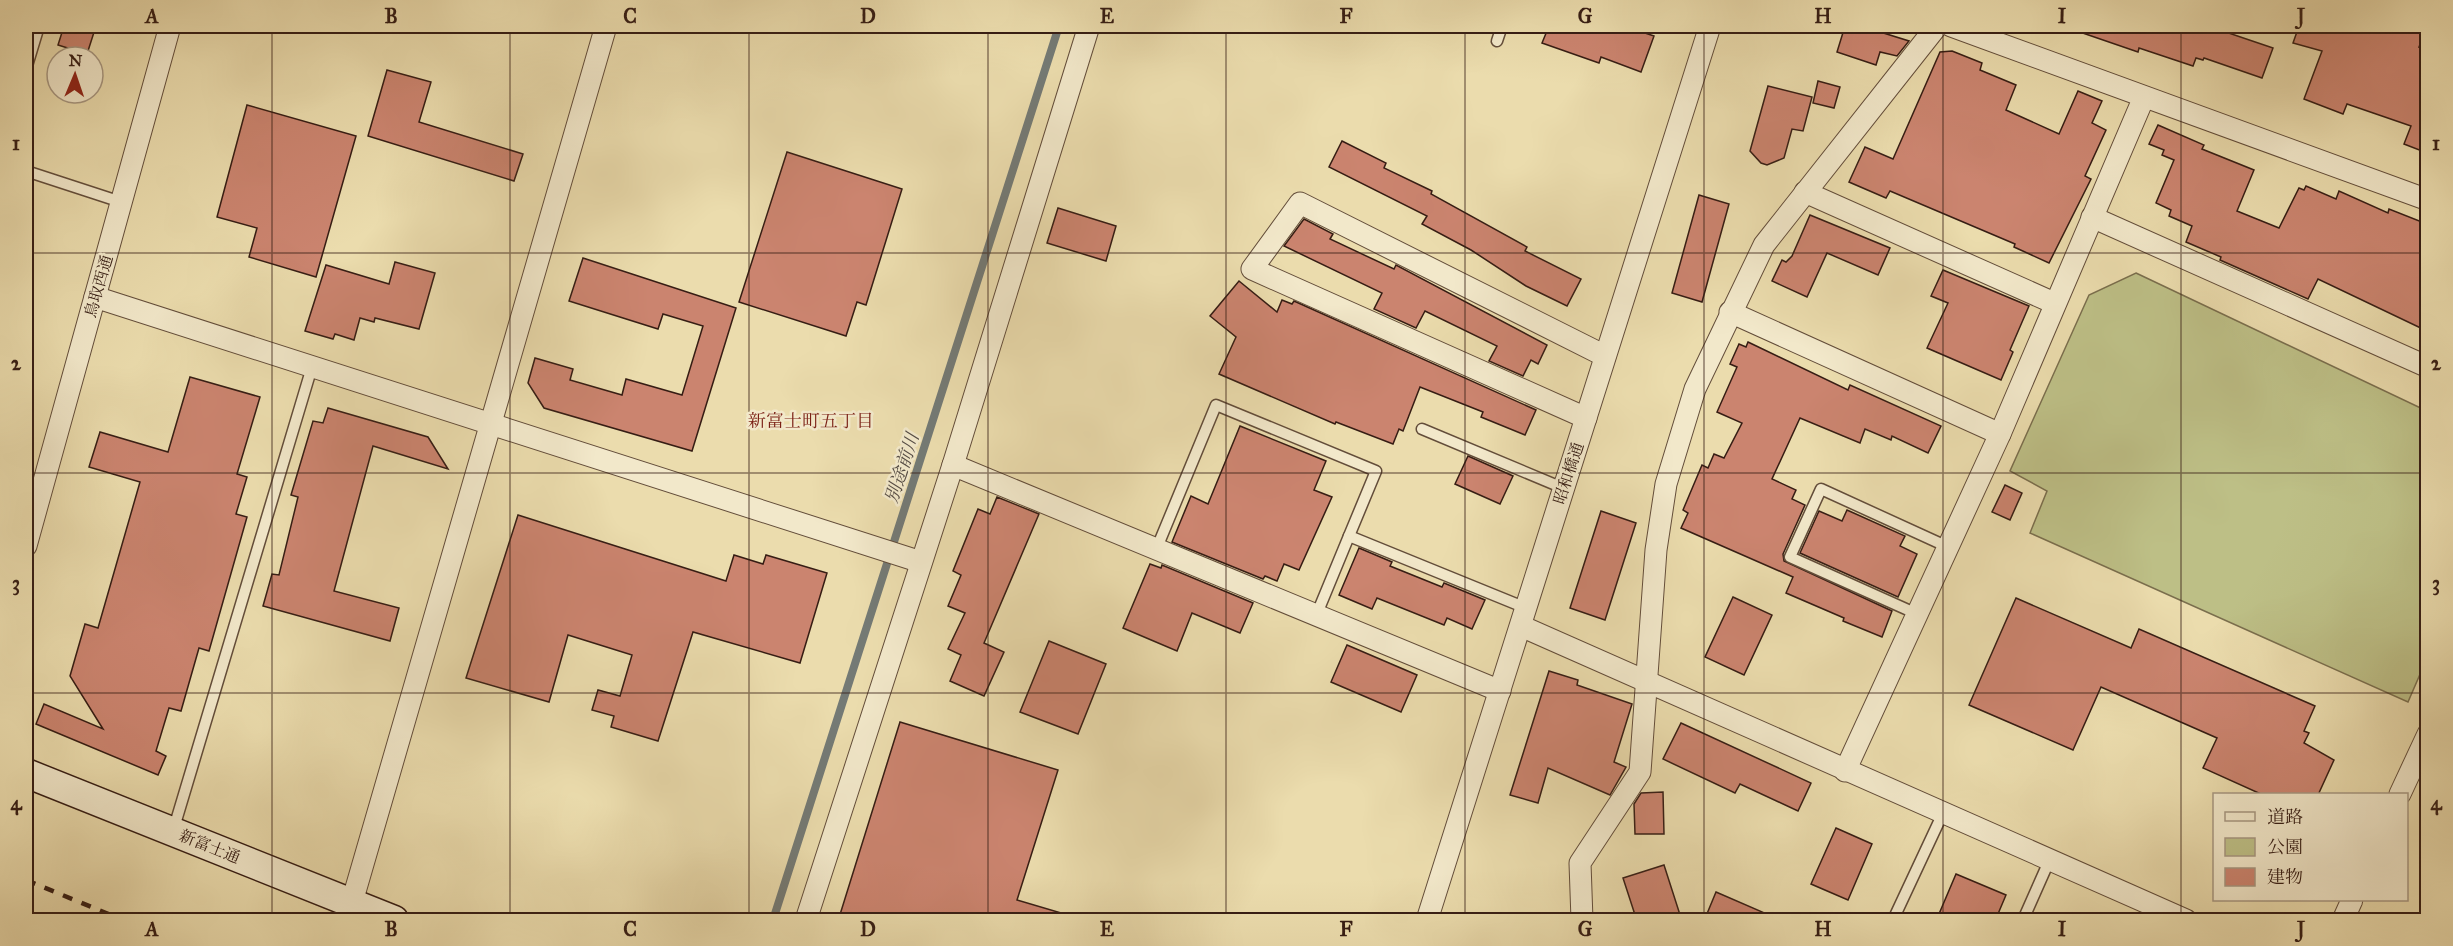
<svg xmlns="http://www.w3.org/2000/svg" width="2453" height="946" viewBox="0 0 2453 946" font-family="'IM FELL Great Primer','Noto Serif JP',serif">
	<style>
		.green { fill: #bdbf86; stroke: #7a6e4d; stroke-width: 1.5 }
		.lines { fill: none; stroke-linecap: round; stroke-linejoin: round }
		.stream { stroke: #747a75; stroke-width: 8 }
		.building { fill: #cb846f; stroke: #361d14; stroke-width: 1.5 }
		.lane-casing { stroke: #634d3a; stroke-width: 13 }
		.street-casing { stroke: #634d3a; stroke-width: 23 }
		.secondary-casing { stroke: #361d14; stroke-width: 31 }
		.lane { stroke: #f2e8ca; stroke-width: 10 }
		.street { stroke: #f2e8ca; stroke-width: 21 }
		.secondary { stroke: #f2e8ca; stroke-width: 28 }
		.rail { stroke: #361d14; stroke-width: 4.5; stroke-dasharray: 10 10; stroke-linecap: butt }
		.grid { fill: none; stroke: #361d14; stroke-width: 1.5; stroke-opacity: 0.55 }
		.labels { text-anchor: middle; stroke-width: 5; stroke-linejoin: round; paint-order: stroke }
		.street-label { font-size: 16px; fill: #361d14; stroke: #f2e8ca }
		.neighbourhood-label { font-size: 18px; fill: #7a1f14; stroke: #f2e8ca }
		.water-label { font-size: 18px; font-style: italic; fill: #554c45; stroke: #f2e8ca }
		.neatline { fill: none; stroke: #361d14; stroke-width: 2 }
		.grid-label { font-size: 20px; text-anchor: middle; font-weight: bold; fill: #361d14 }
	</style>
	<rect width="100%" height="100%" fill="#ebdcad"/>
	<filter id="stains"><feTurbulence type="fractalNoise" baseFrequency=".00333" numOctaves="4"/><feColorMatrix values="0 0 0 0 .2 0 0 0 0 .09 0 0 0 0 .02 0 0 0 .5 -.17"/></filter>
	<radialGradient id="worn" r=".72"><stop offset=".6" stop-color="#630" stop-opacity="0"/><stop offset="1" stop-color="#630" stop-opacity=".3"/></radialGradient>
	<!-- green -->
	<polygon class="green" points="2136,273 2427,411 2427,658 2408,702 2030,533 2047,491 2010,471 2089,295"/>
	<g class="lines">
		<!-- stream -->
		<polyline class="stream" points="773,920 1059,26"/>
	</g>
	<!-- building -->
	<g class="building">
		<polygon points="64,26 96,26 87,54 58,45"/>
		<polygon points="1549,26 1624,26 1654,36 1641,72 1601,57 1599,63 1542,43"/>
		<polygon points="1845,26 1861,26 1909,41 1897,56 1880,52 1876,65 1837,52"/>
		<polygon points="2072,26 2208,26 2273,48 2262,78 2204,58 2203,60 2196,58 2193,66 2139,48 2138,52 2071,29"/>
		<polygon points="2299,26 2427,26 2419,47 2427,48 2427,153 2404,144 2411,126 2347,104 2343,114 2304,99 2322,51 2293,43"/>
		<polygon points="1952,51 1982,63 1980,70 2016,85 2006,110 2059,134 2078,91 2102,101 2092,123 2106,130 2085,176 2091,179 2049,263 2014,247 2015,244 1890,191 1886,198 1849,182 1865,147 1893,159 1940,52"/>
		<polygon points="387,70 431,82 419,122 523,154 514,181 368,136"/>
		<polygon points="1818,81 1840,87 1834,108 1813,103"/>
		<polygon points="1768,86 1812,97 1803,131 1792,129 1784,158 1767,165 1761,163 1750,151"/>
		<polygon points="247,105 356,136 316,277 249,257 257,228 217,217"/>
		<polygon points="2158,125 2204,145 2202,149 2254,170 2237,211 2279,228 2299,188 2304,190 2306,186 2336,199 2339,191 2388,213 2389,209 2427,224 2427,331 2318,279 2308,299 2220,260 2221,257 2186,242 2192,226 2169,216 2171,210 2156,203 2174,160 2162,155 2164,150 2149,144"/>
		<polygon points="1342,141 1386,163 1384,168 1432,191 1431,194 1527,247 1525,251 1581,279 1567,306 1526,286 1471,250 1422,224 1427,216 1329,167"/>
		<polygon points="787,152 902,189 866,305 857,302 846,336 739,302"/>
		<polygon points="1699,195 1729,204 1702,302 1672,293"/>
		<polygon points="1058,208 1116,226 1106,261 1047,243"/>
		<polygon points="1810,215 1890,248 1878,275 1827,253 1807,297 1772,281 1782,260 1786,262 1792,256"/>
		<polygon points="1304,219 1333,234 1330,239 1394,269 1396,265 1547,345 1538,364 1531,360 1523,376 1489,361 1497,346 1425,311 1416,328 1374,309 1382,293 1284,246"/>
		<polygon points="583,258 736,308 692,451 544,408 528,383 535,358 573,369 570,380 622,395 626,379 682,395 703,326 663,314 658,329 569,301"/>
		<polygon points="395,262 435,273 419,329 375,318 374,322 360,318 354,340 335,334 333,339 305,331 326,265 389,284"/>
		<polygon points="1943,270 2029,306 2010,350 2013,352 2001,380 1927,348 1948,303 1931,296"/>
		<polygon points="1239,281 1277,312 1282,300 1292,304 1294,301 1536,410 1525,435 1481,417 1483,412 1420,387 1403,431 1399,429 1393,444 1336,422 1335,424 1219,374 1236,337 1210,316"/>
		<polygon points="1748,342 1848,390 1850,385 1941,426 1928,453 1892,436 1891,440 1865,429 1860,443 1800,418 1772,479 1796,490 1792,499 1805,505 1783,554 1784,561 1892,611 1882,637 1843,621 1844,618 1786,593 1793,577 1681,528 1688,513 1683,510 1702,465 1708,468 1714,454 1724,458 1742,423 1717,412 1737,367 1730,364 1739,344 1746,347"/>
		<polygon points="190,377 260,397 237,474 247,477 236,514 247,517 209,651 199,648 181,711 169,708 156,751 166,756 158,775 36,724 44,704 103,729 70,676 85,624 98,628 140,482 89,467 100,432 168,452"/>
		<polygon points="328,408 428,437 448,469 373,446 334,591 399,608 390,641 263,606 272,574 279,575 298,497 291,495 313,421 323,423"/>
		<polygon points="1240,426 1326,461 1314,490 1332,497 1299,570 1284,564 1277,581 1265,576 1263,579 1172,542 1191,496 1208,504"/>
		<polygon points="1468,456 1513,476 1500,504 1455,484"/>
		<polygon points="2005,485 2022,493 2010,520 1992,512"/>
		<polygon points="997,497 1039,514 984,643 1004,652 984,696 950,681 961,655 948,649 965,613 948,606 961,575 953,571 978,509 990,514"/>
		<polygon points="1847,510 1905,536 1900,546 1917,554 1898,597 1800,553 1819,511 1842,521"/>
		<polygon points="1601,511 1636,523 1605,620 1570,608"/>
		<polygon points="518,515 726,581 734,555 763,564 766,555 827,573 800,663 693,632 658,741 611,727 614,716 592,710 598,690 620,696 632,655 568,635 549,702 466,678"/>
		<polygon points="1359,548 1392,562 1390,566 1442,587 1444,583 1485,600 1472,629 1447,618 1444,625 1377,598 1372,609 1339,595"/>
		<polygon points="1150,564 1161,568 1162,565 1253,603 1240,633 1192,613 1177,651 1123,628"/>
		<polygon points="1733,597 1772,615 1744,675 1705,657"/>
		<polygon points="2016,598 2131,648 2139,629 2315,706 2304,731 2309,733 2304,743 2334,760 2318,795 2263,795 2203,768 2217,738 2101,687 2073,750 1969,705"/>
		<polygon points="1049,641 1106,664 1078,734 1020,712"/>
		<polygon points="1347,645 1417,675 1401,712 1331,682"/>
		<polygon points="1549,671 1578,680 1577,685 1632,704 1614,762 1626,767 1610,795 1548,768 1538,803 1510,795"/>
		<polygon points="900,722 1058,770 1017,900 1068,915 1067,921 838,921"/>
		<polygon points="1681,723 1811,783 1798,811 1740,784 1735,793 1663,759"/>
		<polygon points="1663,792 1664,834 1635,834 1634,804 1641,793"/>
		<polygon points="1836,828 1872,844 1848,900 1811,884"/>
		<polygon points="1664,865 1682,921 1637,921 1623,878"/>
		<polygon points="1956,874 2006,895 1995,921 1936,921"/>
		<polygon points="1716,892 1783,921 1704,921"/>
	</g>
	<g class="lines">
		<!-- lane casing -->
		<g class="lane-casing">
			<g id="lane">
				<polyline points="1497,41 1502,26"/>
				<polyline points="26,69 39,26"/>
				<polyline points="26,171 121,202"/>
				<polyline points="1422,429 1563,488"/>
				<polyline points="1156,550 1216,405 1376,471 1349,536 1526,608"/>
				<polyline points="1917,614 1790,557 1821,489 1948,547"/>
				<polyline points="1316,616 1349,536"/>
				<polyline points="173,831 312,367"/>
				<polyline points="1893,920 1943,813"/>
				<polyline points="2023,920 2050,859"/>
			</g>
		</g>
		<!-- street casing -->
		<g class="street-casing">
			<g id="street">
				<polyline points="1951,26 2428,200"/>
				<polyline points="1805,192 2054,303"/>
				<polyline points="2092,217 2428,367"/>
				<polyline points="95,297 921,562"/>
				<polyline points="1730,312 2000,434"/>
				<polyline points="1586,418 1252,269 1300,203 1605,356"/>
				<polyline points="953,465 1500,691"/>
				<polyline points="26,546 170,26"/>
				<polyline points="1521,626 2186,920"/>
				<polyline points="1845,771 2000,434 2144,97"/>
				<polyline points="2400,794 2428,734"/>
				<polyline points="352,902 606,26"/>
				<polyline points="806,920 953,465 1089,26"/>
				<polyline points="1427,920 1710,26"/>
				<polyline points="1582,920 1580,863 1640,772 1656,550 1666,484 1695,389 1764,245 1937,26"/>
				<polyline points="2343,920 2352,900"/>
			</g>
		</g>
		<!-- secondary casing -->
		<g class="secondary-casing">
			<polyline id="secondary" points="26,773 394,920"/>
		</g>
		<!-- lane -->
		<use href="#lane" class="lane"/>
		<!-- street -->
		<use href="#street" class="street"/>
		<!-- secondary -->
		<use href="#secondary" class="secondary"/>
		<!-- rail -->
		<polyline class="rail" points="26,880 123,920"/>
	</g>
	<!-- grid -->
	<path class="grid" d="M272 26V920M510 26V920M749 26V920M988 26V920M1226 26V920M1465 26V920M1704 26V920M1943 26V920M2181 26V920M26 253H2428M26 473H2428M26 693H2428"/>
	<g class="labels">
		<!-- street labels -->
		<g class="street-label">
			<text transform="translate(98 286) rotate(-74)" y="6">鳥取西通</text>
			<text transform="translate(1568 473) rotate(-72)" y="6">昭和橋通</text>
			<text transform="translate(210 846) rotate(22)" y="6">新富士通</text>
		</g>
		<!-- neighbourhood labels -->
		<g class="neighbourhood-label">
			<text x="811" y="427">新富士町五丁目</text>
		</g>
		<!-- water labels -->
		<g class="water-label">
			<text transform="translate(902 468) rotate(-72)" y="6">別途前川</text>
		</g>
	</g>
	<!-- margin -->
	<rect width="2453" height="946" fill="none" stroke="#ebdcad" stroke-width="66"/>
	<!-- legend -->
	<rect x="2213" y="793" width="195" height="108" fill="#f2e8ca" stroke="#a79781" stroke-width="1.5"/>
	<rect x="2225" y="812" width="30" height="9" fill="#f2e8ca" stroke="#a79781" stroke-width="1.5"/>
	<text x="2267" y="823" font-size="18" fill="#361d14">道路</text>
	<rect x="2225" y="838" width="30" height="18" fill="#bdbf86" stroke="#a79781" stroke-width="1.5"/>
	<text x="2267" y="853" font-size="18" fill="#361d14">公園</text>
	<rect x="2225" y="868" width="30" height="18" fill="#cb846f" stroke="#a79781" stroke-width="1.5"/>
	<text x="2267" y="883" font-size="18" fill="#361d14">建物</text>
	<!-- north arrow -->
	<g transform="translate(75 75) rotate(2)"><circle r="28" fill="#f2e8ca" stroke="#a79781" stroke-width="1.5"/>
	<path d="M0-4.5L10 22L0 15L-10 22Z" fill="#8f2418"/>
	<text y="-9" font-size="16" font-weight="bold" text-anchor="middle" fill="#361d14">N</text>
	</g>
	<rect x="33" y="33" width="2387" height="880" class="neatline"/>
	<g class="grid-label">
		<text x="152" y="23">A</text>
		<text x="391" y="23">B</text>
		<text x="630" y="23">C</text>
		<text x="868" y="23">D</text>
		<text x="1107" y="23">E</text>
		<text x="1346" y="23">F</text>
		<text x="1585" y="23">G</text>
		<text x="1823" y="23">H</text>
		<text x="2062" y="23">I</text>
		<text x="2301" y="23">J</text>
		<text x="16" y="150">1</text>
		<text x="2436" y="150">1</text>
		<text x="16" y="370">2</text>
		<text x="2436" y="370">2</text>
		<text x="16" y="590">3</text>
		<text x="2436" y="590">3</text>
		<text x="16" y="810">4</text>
		<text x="2436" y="810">4</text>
		<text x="152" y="936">A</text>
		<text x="391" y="936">B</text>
		<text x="630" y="936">C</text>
		<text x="868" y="936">D</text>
		<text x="1107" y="936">E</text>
		<text x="1346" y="936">F</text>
		<text x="1585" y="936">G</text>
		<text x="1823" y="936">H</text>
		<text x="2062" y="936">I</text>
		<text x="2301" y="936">J</text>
	</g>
	<rect width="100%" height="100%" filter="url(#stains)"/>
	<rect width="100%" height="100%" fill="url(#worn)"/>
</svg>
